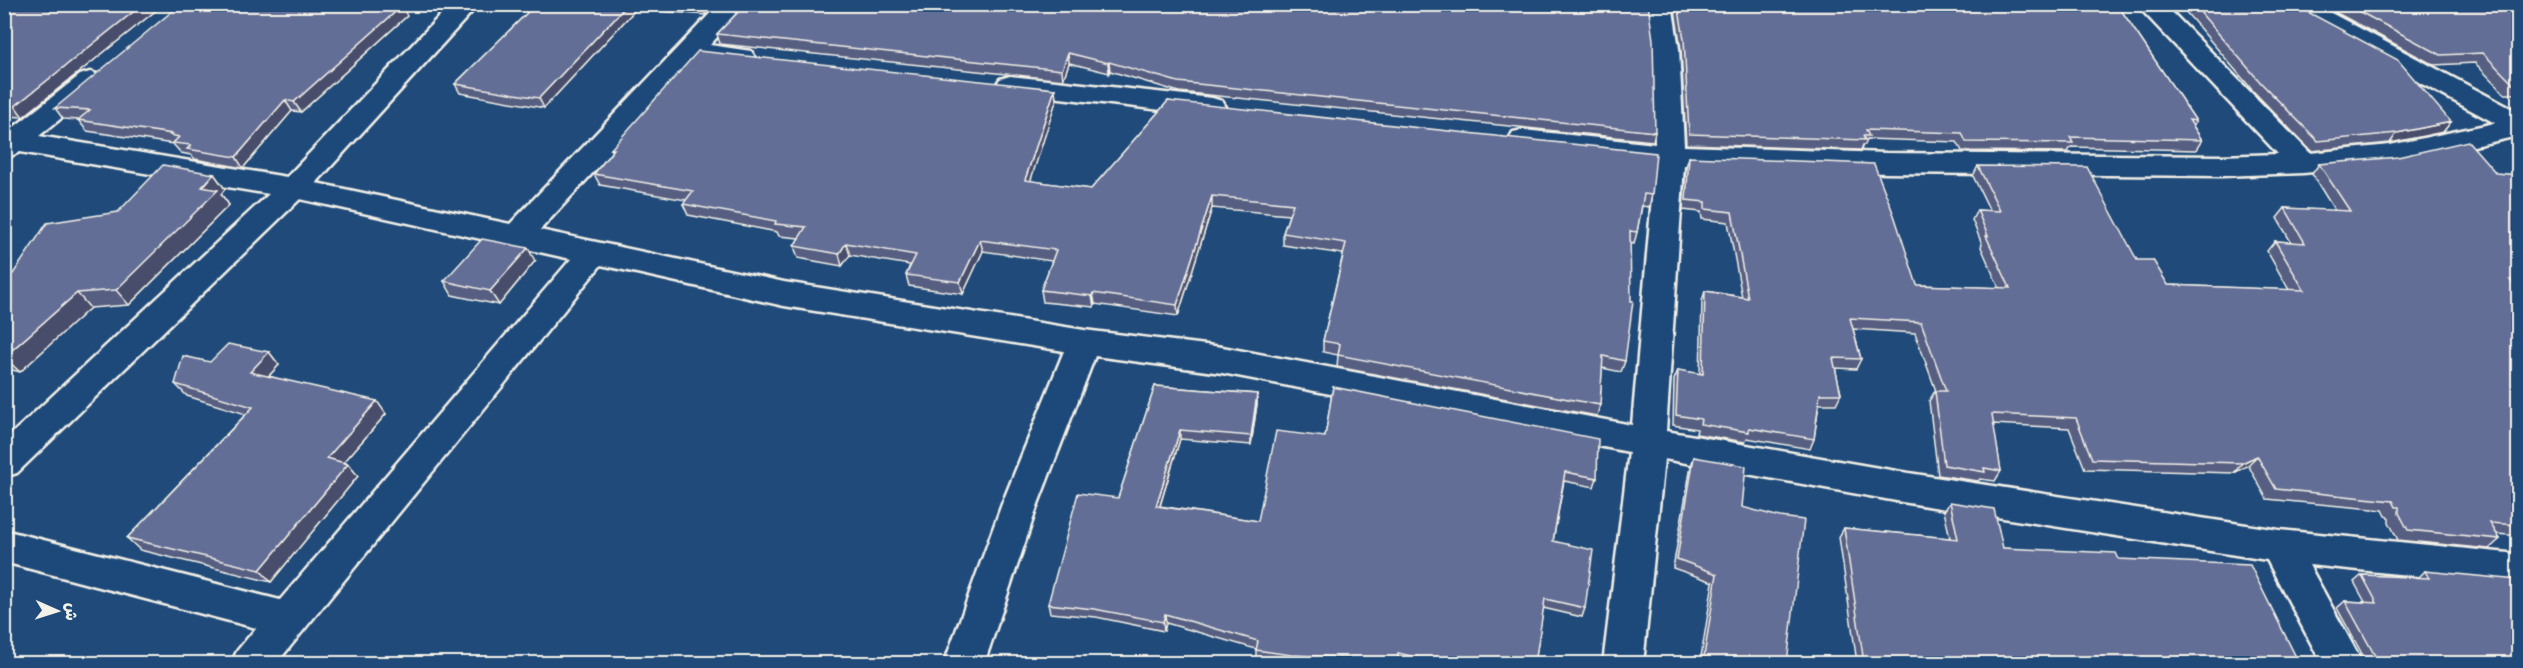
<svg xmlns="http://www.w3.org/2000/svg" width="2523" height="668" viewBox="0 0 2523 668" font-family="Mali,'Playpen Sans Arabic',sans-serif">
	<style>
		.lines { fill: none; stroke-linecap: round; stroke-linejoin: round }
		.minor-casing { stroke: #f4f1e8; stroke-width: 5 }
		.minor { fill: #1f4a7a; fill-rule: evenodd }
		.wall { fill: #565f82; stroke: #f4f1e8; stroke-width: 1.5 }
		.shaded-wall { fill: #464d6a; stroke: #f4f1e8; stroke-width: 1.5 }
		.building { fill: #646e97; stroke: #f4f1e8; stroke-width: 1.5 }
	</style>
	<rect width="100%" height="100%" fill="#1f4a7a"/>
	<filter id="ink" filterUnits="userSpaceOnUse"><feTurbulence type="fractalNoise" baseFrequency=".0167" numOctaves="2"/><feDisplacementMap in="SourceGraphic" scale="12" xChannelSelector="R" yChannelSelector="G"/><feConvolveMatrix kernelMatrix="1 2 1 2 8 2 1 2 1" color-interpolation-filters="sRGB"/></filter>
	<g filter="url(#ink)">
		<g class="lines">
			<!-- minor casing -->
			<g class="minor-casing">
				<g id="minor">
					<polygon points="451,4 479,4 316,183 510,224 719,4 747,4 710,45 751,51 755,57 751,63 741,65 697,60 540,230 784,282 1084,330 1222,347 1632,425 1655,163 1523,148 1513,146 1509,139 1513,132 1523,130 1655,144 1653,49 1646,4 1672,4 1679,49 1684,146 1886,153 2221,156 2278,154 2136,4 2164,4 2310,153 2390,145 2495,123 2284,10 2280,4 2314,4 2518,112 2518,136 2390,165 2303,173 2221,176 1886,173 1684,165 1666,431 1902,472 2279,530 2518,554 2518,586 2309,565 2363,664 2322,664 2267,560 1902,502 1664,459 1643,664 1603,664 1629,452 1222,373 1095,356 1038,504 984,664 944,664 1002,504 1064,351 784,306 601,265 276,664 231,664 237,651 256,628 4,562 4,530 280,600 571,259 300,199 17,473 4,477 4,441 269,194 20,152 4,159 4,131 9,131 80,75 90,72 100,75 104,81 100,87 39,136 287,177"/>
					<polygon points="1010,76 1212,98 1222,101 1226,107 1222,113 1212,116 1000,91 996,85 1000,79"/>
				</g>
			</g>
			<!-- minor -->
			<use href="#minor" class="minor"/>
		</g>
		<!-- wall -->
		<g class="wall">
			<polygon points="8,4 164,4 23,117 4,116 4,6"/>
			<polygon points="524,4 716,4 706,15 636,9 544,108 460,93 455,84 527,13"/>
			<polygon points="1674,4 2117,4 2196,121 2193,126 2202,140 2196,150 2071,147 2068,152 1962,151 1957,142 1867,139 1865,145 1863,145 1861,150 1686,144 1681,49"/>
			<polygon points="2179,4 2293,4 2451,122 2443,132 2390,143 2311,151 2255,93"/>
			<polygon points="2320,4 2518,4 2518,94 2505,94 2475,63 2434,65"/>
			<polygon points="734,8 1655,132 1653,141 1179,92 1110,71 1109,73 1069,63 1063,80 720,44 717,34 736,14"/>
			<polygon points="407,16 301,112 292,111 243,168 195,159 191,155 181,153 173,144 87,131 78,120 79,120 63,119 55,108"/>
			<polygon points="1055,89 1056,101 1030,181 1091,189 1168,101 1652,195 1649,207 1642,206 1637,232 1634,244 1630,243 1625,361 1621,372 1602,368 1600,405 1597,416 1337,367 1338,355 1323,352 1323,341 1343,254 1283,245 1283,233 1289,215 1212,208 1178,316 1095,304 1094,307 1043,302 1041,290 1052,261 983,251 963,294 909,286 906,275 910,265 850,255 842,266 798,258 794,246 799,238 779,236 777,232 688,215 683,204 686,200 600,185 594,174 612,151 611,149"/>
			<polygon points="1689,157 1917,285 1999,288 1981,247 1982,244 1972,220 1977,210 1990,211 1973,176 1978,166 2137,260 2168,285 2289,290 2267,251 2275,241 2291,242 2277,218 2285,208 2335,211 2312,174 2319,164 2518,175 2518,291 2517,291 2518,292 2518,536 2497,534 2500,539 2489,549 2398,540 2389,522 2389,517 2386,516 2383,510 2267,499 2248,465 2234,473 2085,469 2069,428 1993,424 2001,471 1995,481 1980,479 1978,481 1938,475 1929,401 1935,391 1936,391 1915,333 1853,329 1861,359 1856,369 1835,368 1841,394 1836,404 1819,404 1814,439 1810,449 1747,438 1745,442 1696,434 1697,429 1673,425 1674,380 1678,370 1700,374 1702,301 1705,291 1742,297 1728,222 1702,219 1701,212 1683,210 1686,167"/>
			<polygon points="214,174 225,189 221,194 229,205 129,305 90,308 20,372 4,368 4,273 13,274 118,212"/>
			<polygon points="535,261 499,305 452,295 444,281"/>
			<polygon points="269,352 279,365 269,376 386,414 344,462 348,464 358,476 271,582 140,550 127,538 246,414 187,396 175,384 210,362"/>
			<polygon points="1155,386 1257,394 1257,404 1251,445 1180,439 1160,506 1258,521 1325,437 1333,387 1597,478 1594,487 1564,481 1553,541 1585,608 1582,617 1543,608 1535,663 1405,663 1397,662 1397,663 1298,663 1256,658 1256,649 1166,623 1164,631 1096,617 1050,613 1048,604 1118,498"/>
			<polygon points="1694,457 1742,507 1787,663 1700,663 1713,582 1673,568 1691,466"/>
			<polygon points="1950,502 2003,548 2119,559 2299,663 1857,663 1839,537 1844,528 1950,538 1944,511"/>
			<polygon points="2425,571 2518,663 2367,663 2337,608 2345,601 2365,602 2354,582 2362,575 2418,578"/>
		</g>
		<!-- shaded-wall -->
		<g class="shaded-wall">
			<polygon points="143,4 164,4 23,117 15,106"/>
			<polygon points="628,4 635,4 636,9 544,108 539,98"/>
			<polygon points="703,4 716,4 706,15 702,6"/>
			<polygon points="402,6 407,16 301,112 294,102"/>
			<polygon points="1068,53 1069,63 1063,80 1062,70"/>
			<polygon points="1109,62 1110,71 1109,73 1108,63"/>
			<polygon points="1055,89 1056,101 1027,192 1025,180"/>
			<polygon points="285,100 292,111 243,168 236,157"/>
			<polygon points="2451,122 2443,132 2390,143 2397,133"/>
			<polygon points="214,174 225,189 221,194 229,205 129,305 116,290"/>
			<polygon points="1212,196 1212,208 1178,316 1177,305"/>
			<polygon points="980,240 983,251 963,294 960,282"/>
			<polygon points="846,243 850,255 842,266 839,254"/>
			<polygon points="528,248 535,261 499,305 490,291"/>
			<polygon points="77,293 90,308 20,372 4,357"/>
			<polygon points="1093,293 1095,304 1094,307 1092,296"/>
			<polygon points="269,352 279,365 261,384 250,372"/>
			<polygon points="1257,394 1257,404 1251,445 1251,436"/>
			<polygon points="377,401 386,414 337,470 327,458"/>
			<polygon points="1180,430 1180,439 1157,515 1156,506"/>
			<polygon points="2257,456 2248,465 2234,473 2242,463"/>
			<polygon points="348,464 358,476 271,582 260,570"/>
			<polygon points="1165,614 1166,623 1164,631 1163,622"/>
			<polygon points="15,657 23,663 19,663"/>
		</g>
		<!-- building -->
		<g class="building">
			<polygon points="8,4 143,4 15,106 4,105 4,6"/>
			<polygon points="181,4 393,4 402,6 294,102 285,100 236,157 187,149 191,145 173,143 179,137 170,135 172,134 78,120 90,110 55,108"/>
			<polygon points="524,4 628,4 539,98 455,84 534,6"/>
			<polygon points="738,4 1648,4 1653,40 1655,132 1178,82 1109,62 1108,63 1068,53 1062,70 717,34 741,9 734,8"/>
			<polygon points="1678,4 2117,4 2196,121 2189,120 2202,140 2070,137 2073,143 1966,142 1962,133 1866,130 1869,136 1863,136 1865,140 1689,134 1684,39"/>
			<polygon points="2193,4 2293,4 2398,60 2451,122 2397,133 2318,141 2261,83"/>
			<polygon points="2345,4 2518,4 2518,85 2514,85 2483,53 2441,55"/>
			<polygon points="698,51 1055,89 1025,180 1091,189 1168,101 1656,153 1652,195 1644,194 1637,232 1630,231 1631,301 1633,301 1625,361 1603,356 1600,405 1338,355 1340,344 1323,341 1346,243 1283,233 1293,204 1212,196 1177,305 1093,293 1092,296 1041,290 1056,250 980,240 960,282 906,275 916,255 846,243 839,254 794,246 806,227 775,224 776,221 683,204 693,191 594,174 614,149 611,149"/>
			<polygon points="2468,141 2496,173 2518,175 2518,281 2510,280 2518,292 2518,525 2490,523 2500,539 2408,530 2399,513 2399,507 2396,507 2393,501 2276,489 2257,456 2242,463 2092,459 2076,418 1992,414 2001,471 1984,468 1985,472 1944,465 1935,391 1946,391 1921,322 1850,318 1861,359 1833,358 1841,394 1820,394 1814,439 1749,428 1749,432 1700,424 1701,419 1676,415 1678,370 1703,374 1705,291 1748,298 1732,212 1705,209 1705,202 1686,200 1689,157 1874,164 1894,215 1917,285 2010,288 1986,236 1988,236 1977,210 2000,211 1978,166 2087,167 2137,260 2153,260 2168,285 2304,290 2275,241 2305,243 2285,208 2350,211 2319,164 2398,157"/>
			<polygon points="163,165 214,174 202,187 218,190 116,290 77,293 4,357 4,273 13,274 47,223 118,212"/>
			<polygon points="482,239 528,248 490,291 444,281"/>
			<polygon points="228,344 269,352 250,372 377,401 327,458 348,464 260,570 127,538 253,407 175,384 183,356 210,362"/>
			<polygon points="1155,386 1257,394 1251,436 1180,430 1156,506 1258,521 1276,431 1325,437 1333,387 1598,439 1597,478 1565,472 1553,541 1593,550 1585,608 1545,599 1535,663 1440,663 1398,653 1397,663 1355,663 1356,658 1291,655 1256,650 1258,641 1165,614 1163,622 1094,609 1048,604 1078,493 1118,498"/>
			<polygon points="1694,457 1746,466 1742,507 1780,517 1804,520 1787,663 1703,663 1717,574 1677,559"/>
			<polygon points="1950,502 1994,509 2003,548 2116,553 2119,559 2250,565 2299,663 1864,663 1844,528 1958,539"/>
			<polygon points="2425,571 2518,580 2518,663 2379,663 2345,601 2377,603 2362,575 2429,578"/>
			<polygon points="15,657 19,663 5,663"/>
		</g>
	</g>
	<!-- margin -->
	<rect width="2523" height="668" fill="none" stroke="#1f4a7a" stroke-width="24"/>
	<rect x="12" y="12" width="2499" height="644" fill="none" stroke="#f4f1e8" stroke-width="2" filter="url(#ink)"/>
	<!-- north arrow -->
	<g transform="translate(57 611) rotate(93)" stroke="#1f4a7a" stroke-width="4.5" paint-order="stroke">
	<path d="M0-4.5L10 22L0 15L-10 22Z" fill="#f4f1e8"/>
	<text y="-9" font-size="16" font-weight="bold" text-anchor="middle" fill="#f4f1e8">ش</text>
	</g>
</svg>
